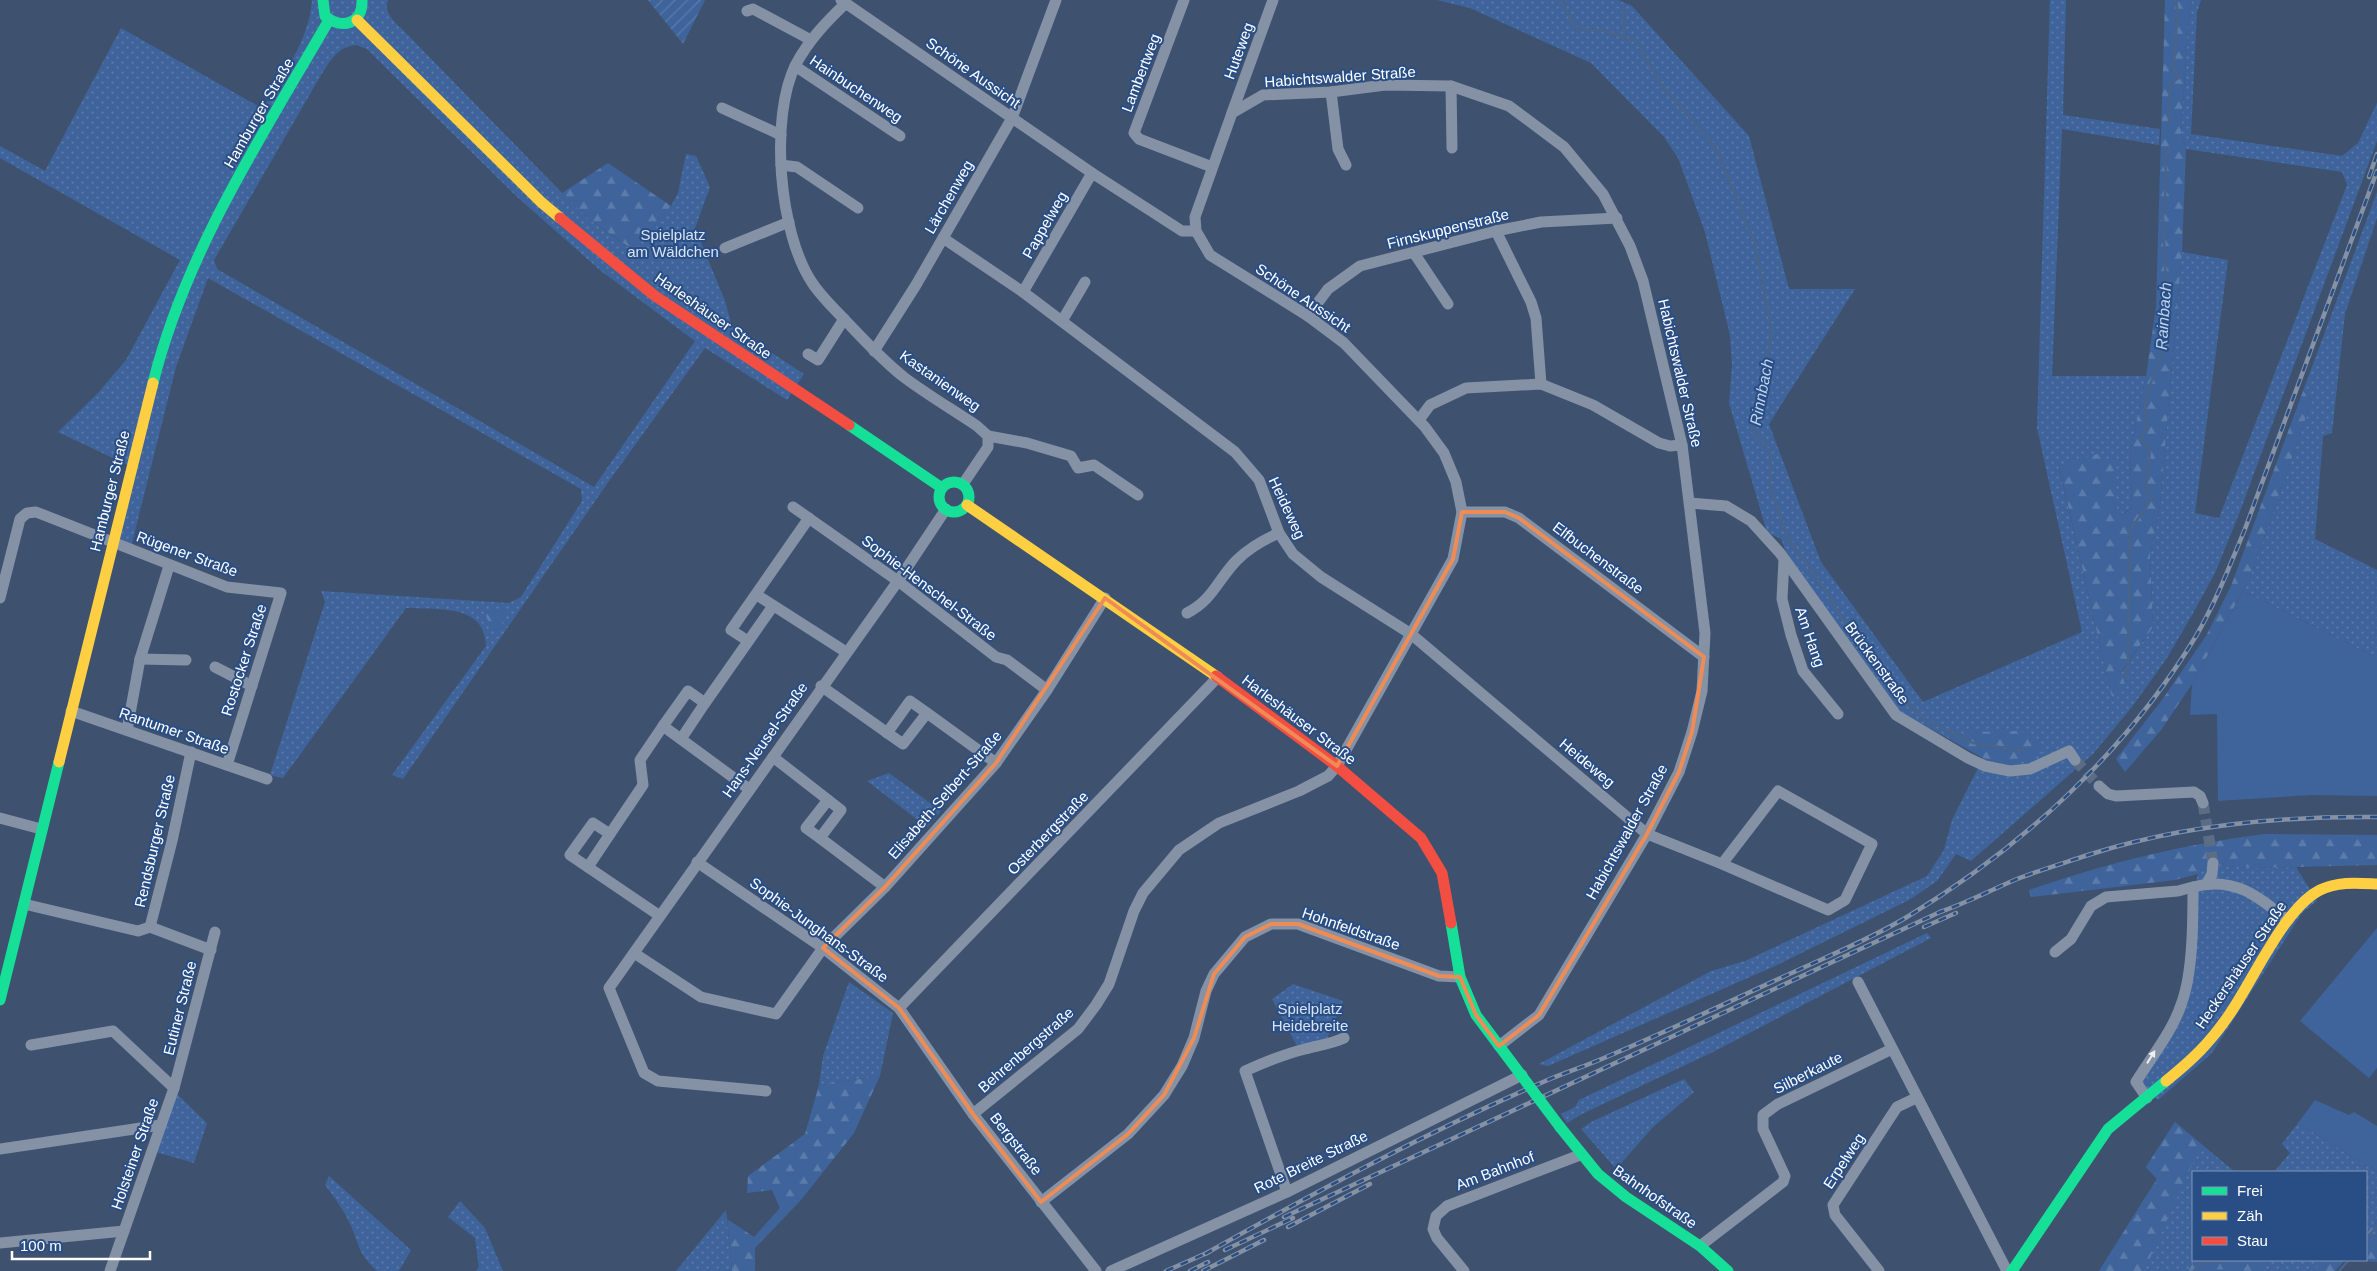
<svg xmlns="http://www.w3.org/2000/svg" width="2377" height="1271" viewBox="0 0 2377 1271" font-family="Arial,sans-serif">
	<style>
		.grass { fill: url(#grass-dots); fill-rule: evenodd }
		.forest { fill: url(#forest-firs) }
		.garden { fill: url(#garden-furrows) }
		.pitch { fill: #3e649b }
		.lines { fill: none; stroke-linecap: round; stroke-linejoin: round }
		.stream { stroke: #4a6389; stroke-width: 2.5 }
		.street-tunnel { stroke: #5b6c85; stroke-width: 11; stroke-dasharray: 11 5.5; stroke-linecap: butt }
		.street { stroke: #8592a6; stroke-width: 11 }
		.fast { stroke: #16e098; stroke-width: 11 }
		.slow { stroke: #ffcf43; stroke-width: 11 }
		.jam { stroke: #f24e42; stroke-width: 11 }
		.rail-casing { stroke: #8592a5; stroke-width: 4.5 }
		.rail { stroke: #294e85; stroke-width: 2.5; stroke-dasharray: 8; stroke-linecap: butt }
		.fast-bridge { stroke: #16e098; stroke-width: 11 }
		.oneway { fill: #edeff2 }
		.marked { fill: none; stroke: #ef8b55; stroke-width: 4; stroke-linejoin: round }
		.labels { text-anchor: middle; stroke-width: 4; stroke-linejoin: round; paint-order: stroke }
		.street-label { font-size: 15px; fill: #fff; stroke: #294e85 }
		.park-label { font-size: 15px; fill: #d8e4f6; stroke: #294e85 }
		.water-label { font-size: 16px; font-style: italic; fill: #c0d3ef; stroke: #294e85 }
	</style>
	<defs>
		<pattern id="grass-dots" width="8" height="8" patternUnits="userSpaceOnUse" patternTransform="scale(1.25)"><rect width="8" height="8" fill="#3e649b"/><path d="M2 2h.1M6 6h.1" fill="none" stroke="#5b7baa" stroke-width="1.8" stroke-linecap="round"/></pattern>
		<pattern id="forest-firs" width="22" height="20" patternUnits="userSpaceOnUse" patternTransform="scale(1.25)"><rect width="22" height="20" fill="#3e649b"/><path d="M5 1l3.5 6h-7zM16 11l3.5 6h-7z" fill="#5b7baa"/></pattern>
		<pattern id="garden-furrows" width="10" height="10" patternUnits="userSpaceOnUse" patternTransform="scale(1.25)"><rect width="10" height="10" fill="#3e649b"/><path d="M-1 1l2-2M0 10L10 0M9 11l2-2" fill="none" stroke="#5b7baa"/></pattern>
	</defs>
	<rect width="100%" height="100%" fill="#3e5270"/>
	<!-- grass -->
	<g class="grass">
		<path d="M312 0H388C383 14 396 23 405 32L562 193 589 219 632 250 671 206 678 193 686 154 696 156 710 187 695 228 725 301 732 327 804 374 787 400 705 348 609 481 403 779 392 775 486 646C485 603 437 610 406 608L283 778 270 775 325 602 321 591 509 603 521 597 582 501 581 489 208 278 176 367 131 547 118 540 136 469 58 432 97 394 126 360 180 260 0 158V146L45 171 121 28 263 109C283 74 309 41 312 0ZM356 45 367 49 380 62 516 196 601 271 695 341 594 487 217 269 214 260 321 75C331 60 337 47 356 45Z"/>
		<polygon points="1437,0 1618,0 1632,6 1749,136 1789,289 1855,289 1769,424 1821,562 1923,702 2082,632 2037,428 2050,0 2066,0 2063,115 2160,129 2159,145 2062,129 2052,376 2146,376 2130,452 2132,507 2123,514 2059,467 2113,702 2121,673 2153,627 2150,556 2160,504 2182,252 2228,260 2195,513 2219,518 2347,185 2342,172 2186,149 2181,133 2189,12 2192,0 2201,0 2197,12 2191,134 2342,156 2358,143 2377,103 2377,141 2239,514 2215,573 2192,615 2167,658 2132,707 2093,754 1971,861 1956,854 1937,881 1909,900 1775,966 1548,1066 1539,1064 1711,971 1745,961 1927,876 1944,850 1952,820 1983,758 2013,766 1966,732 1951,740 1899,711 1789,559 1781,539 1767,532 1729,403 1732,365 1730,335 1705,232 1678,158 1664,137 1591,63 1470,8"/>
		<polygon points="2377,192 2377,218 2345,314 2332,433 2323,436 2315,539 2377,570 2377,658 2243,591 2250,578 2312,400 2303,391"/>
		<polygon points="889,773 941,811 927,827 867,781"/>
		<polygon points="2208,865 2254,868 2296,867 2317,901 2302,913 2212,1053 2158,1100 2140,1082 2184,1009 2195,887 2198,874"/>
		<polygon points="1927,933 1931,938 1715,1051 1582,1114 1567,1123 1561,1114 1575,1107 1579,1100"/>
		<polygon points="849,982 893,1013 880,1076 819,1085 823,1056"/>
		<polygon points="1293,984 1343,1001 1327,1039 1297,1046 1272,999"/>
		<polygon points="1684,1079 1694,1092 1653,1127 1616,1169 1581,1129 1591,1122"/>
		<polygon points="177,1094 207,1123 194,1163 156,1152"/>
		<polygon points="2175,1122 2235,1172 2193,1172 2193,1260 2345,1260 2324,1260 2315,1271 2099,1271 2157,1179 2146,1167"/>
		<polygon points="2298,1123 2377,1172 2377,1220 2366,1234 2366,1172 2274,1172 2290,1153 2282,1144"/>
		<path d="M329 1176 411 1250 399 1271H377C358 1252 361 1251 352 1228 345 1212 335 1198 325 1185Z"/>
		<polygon points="460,1201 485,1228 503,1271 476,1271 479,1267 475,1238 448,1217"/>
		<polygon points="726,1210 732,1271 676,1271"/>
	</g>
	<!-- forest -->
	<g class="forest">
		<polygon points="2165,0 2192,0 2189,12 2181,133 2186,149 2182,252 2160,504 2150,556 2153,627 2121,672 2126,687 2113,702 2059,466 2097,454 2114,462 2117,509 2124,514 2132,507 2130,452 2146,376 2156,307"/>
		<polygon points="608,163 671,206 633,250 589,219 562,193"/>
		<polygon points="2303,391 2312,400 2250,578 2192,684 2161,730 2125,772 2116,759 2162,700 2206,636 2231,586"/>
		<polygon points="511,609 495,635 483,610"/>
		<polygon points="2022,731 2044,752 2013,766 1983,758 1951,740 1966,732"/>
		<path d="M2265 834 2377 835V865L2254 868 2208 865 2198 874 2175 880 2031 897 2029 890C2107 863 2184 844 2265 834Z"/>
		<polygon points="880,1076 854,1133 801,1200 755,1248 755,1271 732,1271 727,1219 754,1237 780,1208 772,1190 747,1193 748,1176 805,1134 819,1085"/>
		<polygon points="2175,1122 2201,1145 2144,1271 2099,1271 2157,1179 2146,1167"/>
		<polygon points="2377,1220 2377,1262 2345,1260 2335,1271 2315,1271 2323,1260 2366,1260 2366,1234"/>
		<polygon points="2195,1260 2275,1260 2255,1271 2215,1269 2187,1271"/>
	</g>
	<!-- garden -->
	<polygon class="garden" points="648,0 705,0 683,44"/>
	<!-- pitch -->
	<g class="pitch">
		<polygon points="2243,591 2377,658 2377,796 2311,795 2218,801 2217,714 2190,715 2192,684"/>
		<polygon points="2377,928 2377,1068 2369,1078 2300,1021"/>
		<polygon points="2315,1100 2349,1115 2354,1112 2377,1126 2377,1172 2298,1123"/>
	</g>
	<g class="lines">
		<!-- stream -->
		<g class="stream">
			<polyline points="1562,0 1575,28 1604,31 1637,42 1660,83 1716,148 1755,243 1772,332 1753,432 1771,453 1770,485 1786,535 1822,585 1845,623 1902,701 1932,723 1973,743 2025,751"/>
			<polyline points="1623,9 1624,37"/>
			<polyline points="2169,125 2170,83 2179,78 2173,68 2176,44 2177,5 2174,0"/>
			<polyline points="2128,679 2125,674 2128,666 2130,530 2151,500 2146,487 2150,451 2141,438 2147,428 2145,405 2150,385 2163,350 2161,327 2166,285 2163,217 2167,175 2164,162 2169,148"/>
			<polyline points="2366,1239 2377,1226"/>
			<polyline points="2194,1271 2199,1264 2226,1260"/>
			<polyline points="2339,1271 2349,1260"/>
		</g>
		<!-- street-tunnel -->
		<g class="street-tunnel">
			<polyline points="2075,760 2099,786"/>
			<polyline points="2203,803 2213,863"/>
		</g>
		<!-- street -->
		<g class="street">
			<polyline points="841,0 1092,173 1182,231 1196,231"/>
			<polyline points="1184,0 1134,133 1139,139 1212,167"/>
			<path d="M846 3C826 22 809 40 796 64 769 117 779 235 813 284 822 297 834 309 845 320 864 340 883 361 905 378 928 395 953 410 977 426L988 436V447L963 484"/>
			<polyline points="747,11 753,9 811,40"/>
			<polyline points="795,66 900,136"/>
			<polyline points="1451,86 1452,148"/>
			<polyline points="1331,92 1338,149 1346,165"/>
			<polyline points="722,108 781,135"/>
			<polyline points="1232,113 1273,0"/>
			<polyline points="781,165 797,167 858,208"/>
			<polyline points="1496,231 1531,302 1536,318 1541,384"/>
			<polyline points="943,238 1023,292 1235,452 1259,480 1279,533 1293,554 1321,577 1411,634 1647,834 1722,864 1828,910 1845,900 1872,844 1778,791 1722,864"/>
			<polyline points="725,248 789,222"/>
			<polyline points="1414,253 1448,304"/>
			<polyline points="1023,292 1092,173"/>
			<polyline points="1308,316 1328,289 1360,266 1496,231 1541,222 1617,218"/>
			<polyline points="1062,321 1085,282"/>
			<polyline points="874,351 916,285 1012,118 1056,0"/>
			<polyline points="808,354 818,360 844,319"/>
			<polyline points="1419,420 1430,405 1466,388 1541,384 1593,405 1659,443 1670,446 1682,445"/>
			<polyline points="988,436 1027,443 1071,456 1078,468 1094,465 1138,495"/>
			<polyline points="1690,503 1726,506 1751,521 1780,553 1896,715 1968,758 1985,766 2010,771 2030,769 2069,751 2075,760"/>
			<polyline points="793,507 898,581 996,657 1007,660 1047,690"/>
			<polyline points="1462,512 1505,512 1519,518 1704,657"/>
			<polyline points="1784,560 1782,599 1791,635 1803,671 1838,714"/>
			<polyline points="757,595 846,652"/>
			<polyline points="0,598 20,519 27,513 36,512 227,587 281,593 227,765"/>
			<path d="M1187 613C1213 600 1218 579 1237 560 1249 548 1263 540 1279 533"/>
			<polyline points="748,641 731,630 809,518"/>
			<polyline points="140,659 186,660"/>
			<polyline points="215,667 252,686"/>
			<polyline points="821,686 903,744 927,713 996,763"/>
			<polyline points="71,711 267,779"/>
			<polyline points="127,730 140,659 169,566"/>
			<polyline points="887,733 910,701 927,713"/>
			<polyline points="681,739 705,703"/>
			<polyline points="773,757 841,810 820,838 885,887"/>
			<polyline points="2099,786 2108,794 2116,796 2194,792 2200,796 2203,803"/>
			<polyline points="749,789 663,726 688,691 705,703 773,606"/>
			<polyline points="0,818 41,829"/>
			<polyline points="820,838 806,828 828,800"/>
			<polyline points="697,862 823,948 899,1008 973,1114 1096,1271"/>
			<polyline points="588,867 610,834"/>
			<polyline points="2207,883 2212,874 2213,863"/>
			<polyline points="24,904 138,931 150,927 172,841 191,752"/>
			<polyline points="660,916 570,855 593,823 610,834 643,785 640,760 663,726"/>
			<polyline points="150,927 211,950"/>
			<polyline points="2055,952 2071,939 2091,906 2106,897 2178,891 2193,887"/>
			<polyline points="634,953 701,997 776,1014 823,948 885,887 996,763 1047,690 1105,598"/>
			<polyline points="1858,982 2007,1271"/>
			<polyline points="899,1008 1218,677"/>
			<polyline points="31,1045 113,1031 174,1088"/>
			<polyline points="766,1091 658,1081 644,1073 609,988 898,581 946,509"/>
			<path d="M2147 1098 2136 1082C2152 1056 2173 1031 2182 1002 2193 971 2193 920 2193 887 2233 876 2257 895 2287 920"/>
			<polyline points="973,1114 1078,1029 1096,1005 1109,984 1134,911 1143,893 1179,850 1219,823 1299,791 1328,776 1337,766 1453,559 1462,512 1456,482 1444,453 1425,427 1344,343 1308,316 1210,255 1196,231 1195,217 1232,113 1263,95 1331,92 1385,85 1451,86 1509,106 1564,147 1603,194 1630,246 1643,281 1682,445 1705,633 1702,691 1692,732 1679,772 1647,834 1539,1015 1499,1046"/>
			<polyline points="0,1149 161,1125"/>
			<path d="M1287 1192 1245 1071C1265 1062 1285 1054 1305 1049 1319 1045 1331 1044 1344 1038"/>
			<polyline points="1041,1202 1128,1134 1164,1095 1182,1066 1194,1038 1206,991 1214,974 1245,937 1271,924 1298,924 1439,976 1460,977"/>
			<polyline points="0,1243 124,1231"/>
			<polyline points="1700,1246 1783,1182 1785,1176 1763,1129 1763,1115 1778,1104 1892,1049"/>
			<polyline points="110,1271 174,1088 215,932"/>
			<polyline points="1111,1271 1287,1192 1522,1075"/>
			<polyline points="1464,1271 1437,1238 1433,1229 1436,1216 1447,1206 1580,1155"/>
			<polyline points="1879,1271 1835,1215 1833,1205 1897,1107 1916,1098"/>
		</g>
		<!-- fast -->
		<g class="fast">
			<path d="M323 0 325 16C342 30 363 24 362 0"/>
			<path d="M153 383C186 251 262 136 329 20"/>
			<polyline points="849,425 942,488"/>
			<circle cx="954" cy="497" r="15"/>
			<polyline points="1451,923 1460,977 1476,1015 1527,1083"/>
			<polyline points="0,1000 59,762"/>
			<polyline points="1560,1127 1598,1174 1626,1197 1700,1246 1728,1271"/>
			<polyline points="2012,1271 2108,1129 2166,1081"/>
		</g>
		<!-- slow -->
		<g class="slow">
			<polyline points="357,20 541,202 560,218"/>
			<polyline points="967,505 1216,676"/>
			<polyline points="59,762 153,383"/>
			<path d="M2166 1081C2192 1060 2210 1043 2229 1015 2253 981 2284 908 2320 890 2338 881 2358 883 2377 884"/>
		</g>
		<!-- jam -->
		<g class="jam">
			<polyline points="560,218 655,296 849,425"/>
			<polyline points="1216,676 1337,766 1421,838 1442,873 1451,923"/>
		</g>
		<!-- rail casing -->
		<g class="rail-casing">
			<g id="rail">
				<polyline points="2369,177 2377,154"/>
				<polyline points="1924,927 1956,913"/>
				<path d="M1284 1217 1940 912C1966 903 1991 890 2017 879 2040 870 2064 863 2088 855 2181 825 2280 816 2377 817"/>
				<polyline points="1288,1227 1370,1184"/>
				<polyline points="1225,1250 1293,1218"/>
				<path d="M1205 1254C1317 1191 1431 1130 1550 1079 1570 1071 1591 1064 1611 1055 1673 1029 1734 999 1796 971 1833 954 1872 938 1907 917 2023 847 2126 752 2196 636 2216 602 2230 565 2245 529L2377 171"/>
				<polyline points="1166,1271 1209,1252"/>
				<polyline points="1190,1271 1208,1262"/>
				<polyline points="1203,1271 1264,1240"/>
			</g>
		</g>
		<!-- rail -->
		<use href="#rail" class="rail"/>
		<!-- fast-bridge -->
		<polyline class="fast-bridge" points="1527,1083 1560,1127"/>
	</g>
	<!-- one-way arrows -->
	<defs><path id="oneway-solid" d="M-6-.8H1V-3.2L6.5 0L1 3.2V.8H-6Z" transform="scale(1.25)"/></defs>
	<use class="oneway" href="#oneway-solid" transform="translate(2151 1057) rotate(-58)"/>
	<!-- marked area -->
	<path class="marked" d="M1462 512H1505L1519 518 1704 657 1692 732 1679 772 1647 834 1539 1015 1499 1046 1476 1015 1460 977 1439 976 1298 924H1271L1245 937 1214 974 1194 1038 1164 1095 1128 1134 1041 1202 973 1114 899 1008 823 948 885 887 996 763 1105 598 1337 766 1453 559Z"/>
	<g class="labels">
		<!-- street labels -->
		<g class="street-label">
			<text transform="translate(1239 51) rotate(-70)" y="5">Huteweg</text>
			<text transform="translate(973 73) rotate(35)" y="5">Schöne Aussicht</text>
			<text transform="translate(1141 73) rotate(-69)" y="5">Lambertweg</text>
			<text transform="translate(1340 77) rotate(-4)" y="5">Habichtswalder Straße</text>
			<text transform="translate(856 89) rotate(34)" y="5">Hainbuchenweg</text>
			<text transform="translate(259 113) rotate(-60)" y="5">Hamburger Straße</text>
			<text transform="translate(949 197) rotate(-60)" y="5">Lärchenweg</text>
			<text transform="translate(1045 225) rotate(-60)" y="5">Pappelweg</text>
			<text transform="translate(1448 229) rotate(-14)" y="5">Firnskuppenstraße</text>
			<text transform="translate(1303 298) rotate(34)" y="5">Schöne Aussicht</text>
			<text transform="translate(713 316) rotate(35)" y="5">Harleshäuser Straße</text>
			<text transform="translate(1680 373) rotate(77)" y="5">Habichtswalder Straße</text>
			<text transform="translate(940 381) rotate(35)" y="5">Kastanienweg</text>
			<text transform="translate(110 491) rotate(-76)" y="5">Hamburger Straße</text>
			<text transform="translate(1287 508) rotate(65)" y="5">Heideweg</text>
			<text transform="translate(187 554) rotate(20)" y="5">Rügener Straße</text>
			<text transform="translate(1598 558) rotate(37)" y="5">Elfbuchenstraße</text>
			<text transform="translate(929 588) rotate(37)" y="5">Sophie-Henschel-Straße</text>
			<text transform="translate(1810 637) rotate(71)" y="5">Am Hang</text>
			<text transform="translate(244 660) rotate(-72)" y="5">Rostocker Straße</text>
			<text transform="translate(1877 663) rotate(54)" y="5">Brückenstraße</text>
			<text transform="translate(1299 720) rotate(37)" y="5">Harleshäuser Straße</text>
			<text transform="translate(174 731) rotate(19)" y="5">Rantumer Straße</text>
			<text transform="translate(765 740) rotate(-55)" y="5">Hans-Neusel-Straße</text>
			<text transform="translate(1587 763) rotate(40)" y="5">Heideweg</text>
			<text transform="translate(945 795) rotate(-49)" y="5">Elisabeth-Selbert-Straße</text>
			<text transform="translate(1627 832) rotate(-61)" y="5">Habichtswalder Straße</text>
			<text transform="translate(1048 833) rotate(-46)" y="5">Osterbergstraße</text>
			<text transform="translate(155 841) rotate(-77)" y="5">Rendsburger Straße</text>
			<text transform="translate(1351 929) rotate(19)" y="5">Hohnfeldstraße</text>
			<text transform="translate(819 930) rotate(36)" y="5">Sophie-Junghans-Straße</text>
			<text transform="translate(2241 965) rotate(-56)" y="5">Heckershäuser Straße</text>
			<text transform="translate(180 1008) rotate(-76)" y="5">Eutiner Straße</text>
			<text transform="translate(1026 1050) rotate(-41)" y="5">Behrenbergstraße</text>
			<text transform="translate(1808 1073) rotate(-27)" y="5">Silberkaute</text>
			<text transform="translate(1016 1144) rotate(52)" y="5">Bergstraße</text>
			<text transform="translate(135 1154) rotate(-71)" y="5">Holsteiner Straße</text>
			<text transform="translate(1844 1161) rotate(-57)" y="5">Erpelweg</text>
			<text transform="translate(1311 1162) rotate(-26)" y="5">Rote Breite Straße</text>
			<text transform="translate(1495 1171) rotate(-21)" y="5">Am Bahnhof</text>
			<text transform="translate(1655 1197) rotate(35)" y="5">Bahnhofstraße</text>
		</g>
		<!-- park labels -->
		<g class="park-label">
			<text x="673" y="240">Spielplatz<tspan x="673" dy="17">am Wäldchen</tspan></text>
			<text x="1310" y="1014">Spielplatz<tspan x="1310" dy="17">Heidebreite</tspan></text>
		</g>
		<!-- water labels -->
		<g class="water-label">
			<text transform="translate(2163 316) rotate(-86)" y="6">Rainbach</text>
			<text transform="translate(1761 392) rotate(-79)" y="6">Rinnbach</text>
		</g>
	</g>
	<!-- legend -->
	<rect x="2192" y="1171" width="175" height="90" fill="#294e85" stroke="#7f95b6"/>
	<rect x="2202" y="1187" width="25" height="8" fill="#16e098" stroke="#7f95b6"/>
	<text x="2237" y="1196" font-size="15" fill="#ffffff">Frei</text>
	<rect x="2202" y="1212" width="25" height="8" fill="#ffcf43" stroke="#7f95b6"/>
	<text x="2237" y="1221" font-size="15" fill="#ffffff">Zäh</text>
	<rect x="2202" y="1237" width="25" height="8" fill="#f24e42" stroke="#7f95b6"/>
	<text x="2237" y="1246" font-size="15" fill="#ffffff">Stau</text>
	<!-- scale -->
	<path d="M12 1251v8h138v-8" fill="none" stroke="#ffffff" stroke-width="2.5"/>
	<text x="20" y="1251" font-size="15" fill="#ffffff" stroke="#294e85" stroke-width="4" paint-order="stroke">100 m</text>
</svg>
